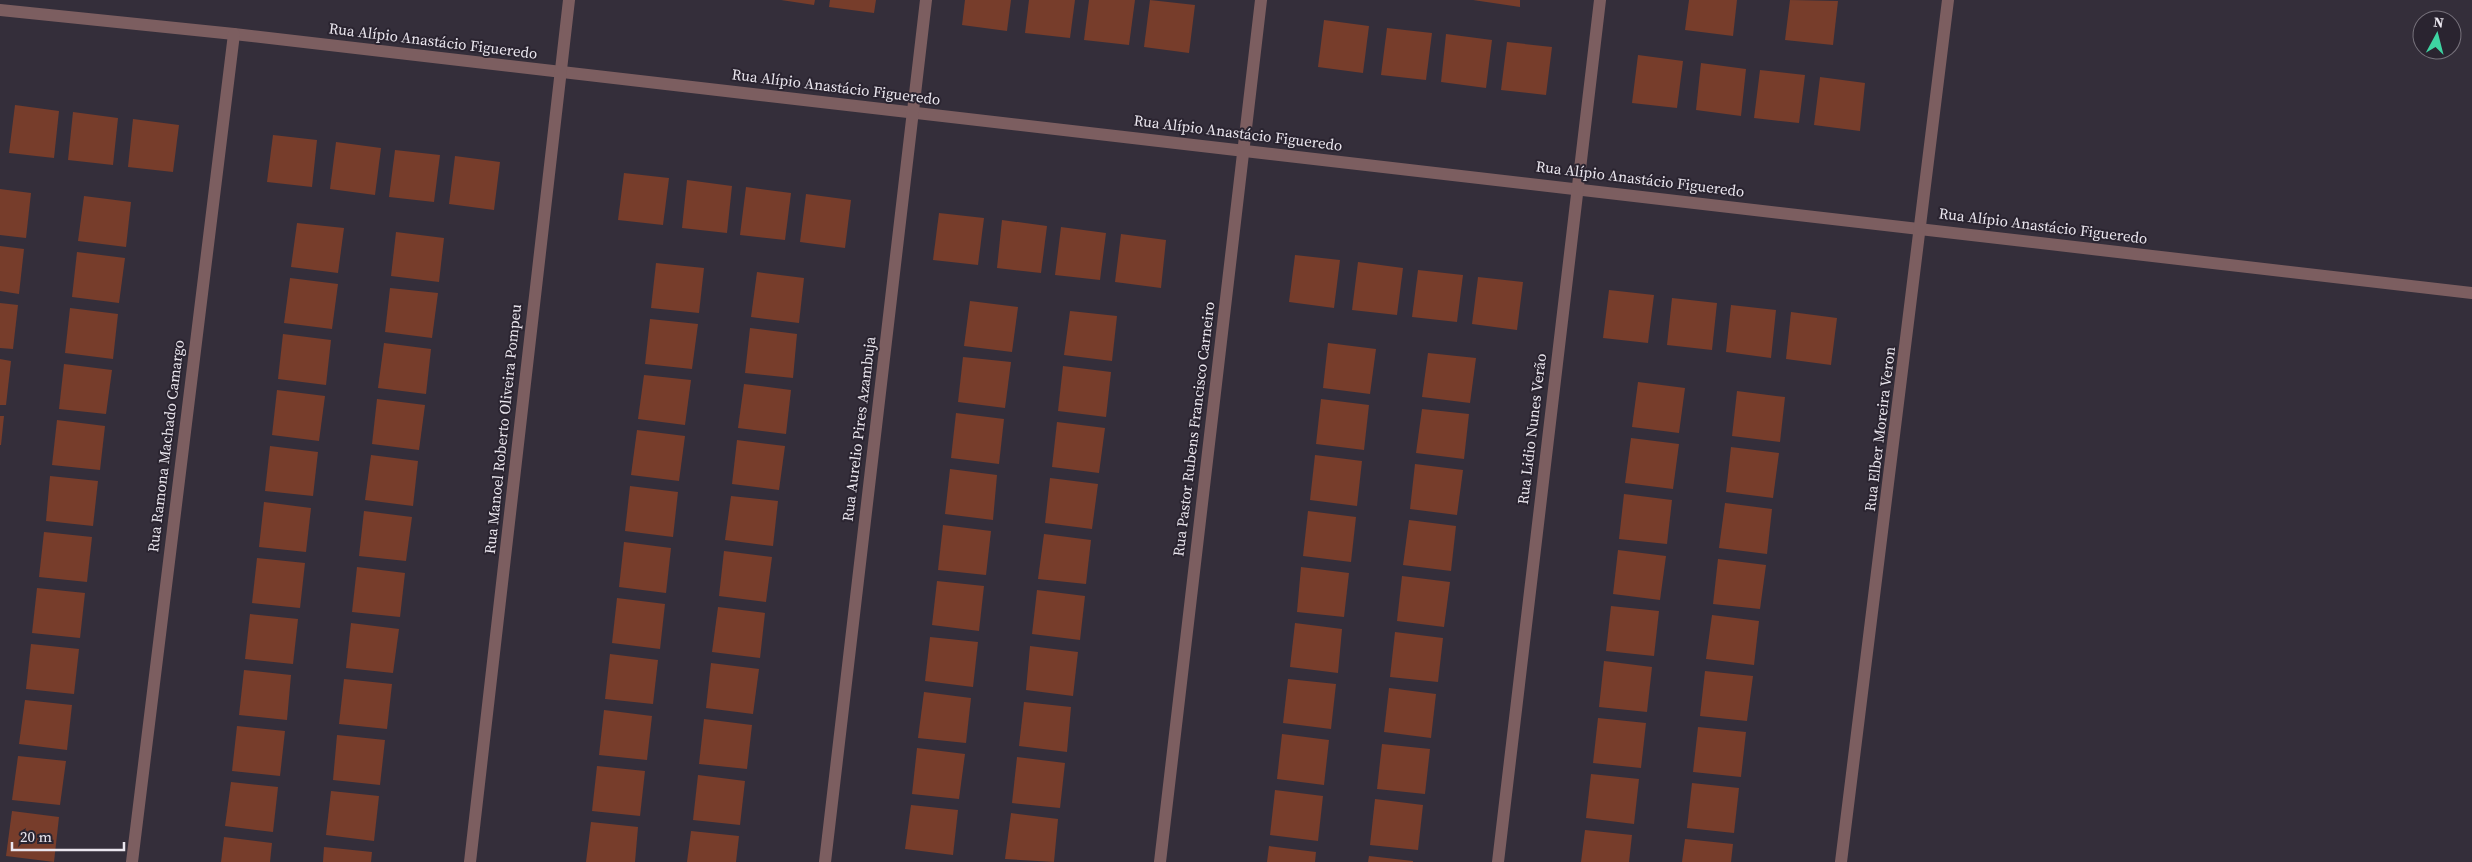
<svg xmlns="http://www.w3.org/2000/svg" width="2472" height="862" viewBox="0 0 2472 862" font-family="'Source Serif 4',serif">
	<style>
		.building { fill: #773d2b }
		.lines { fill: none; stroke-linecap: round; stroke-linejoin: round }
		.street { stroke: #7c5e60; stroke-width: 12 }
		.labels { text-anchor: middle; stroke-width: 4; stroke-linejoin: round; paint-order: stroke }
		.street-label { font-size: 15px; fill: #eae6ee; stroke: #2a2430 }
	</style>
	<rect width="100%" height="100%" fill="#342e3a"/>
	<!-- building -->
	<g class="building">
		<polygon points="781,0 815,0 814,5"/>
		<polygon points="830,0 876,0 874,13 829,7"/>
		<polygon points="965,0 1011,0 1007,31 962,25"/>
		<polygon points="1029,0 1075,0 1070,38 1025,33"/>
		<polygon points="1089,0 1135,0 1129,45 1084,40"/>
		<polygon points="1150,0 1195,5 1189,53 1144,47"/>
		<polygon points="1473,0 1520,0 1520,7"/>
		<polygon points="1689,0 1737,0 1733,36 1685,30"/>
		<polygon points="1790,0 1838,1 1833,45 1785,40"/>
		<polygon points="1324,20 1369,26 1363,73 1318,67"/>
		<polygon points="1387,28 1432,33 1426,80 1381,75"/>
		<polygon points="1446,34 1492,40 1486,88 1441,82"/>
		<polygon points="1507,42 1552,47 1546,95 1501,90"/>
		<polygon points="1638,55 1683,61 1677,108 1632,103"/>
		<polygon points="1701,63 1746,69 1741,116 1696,110"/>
		<polygon points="1760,70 1805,75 1799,123 1754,118"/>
		<polygon points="1820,77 1865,83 1860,131 1814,125"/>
		<polygon points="15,105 59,111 54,158 9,153"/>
		<polygon points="73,112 118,118 113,165 68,160"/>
		<polygon points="133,119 179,125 173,172 128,167"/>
		<polygon points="273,135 317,140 312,187 267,182"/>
		<polygon points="336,142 381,148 375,195 330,189"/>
		<polygon points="395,150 440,155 434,202 389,197"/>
		<polygon points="455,156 500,162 494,210 449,204"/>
		<polygon points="624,173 669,178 663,225 618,220"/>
		<polygon points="687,180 732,186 727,233 682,228"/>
		<polygon points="746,187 791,193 785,240 740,235"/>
		<polygon points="0,189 31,193 26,238 0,235"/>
		<polygon points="806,194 851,200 845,248 800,242"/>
		<polygon points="84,196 131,202 126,247 78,241"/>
		<polygon points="939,213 984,218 978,265 933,260"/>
		<polygon points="1002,220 1047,226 1041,273 997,268"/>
		<polygon points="297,223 344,228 338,273 291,267"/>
		<polygon points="1061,227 1106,233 1100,280 1055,275"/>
		<polygon points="396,232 444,238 439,282 391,276"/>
		<polygon points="1121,234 1166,240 1161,288 1115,282"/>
		<polygon points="0,246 24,249 19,294 0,291"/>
		<polygon points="77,252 125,258 119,303 72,297"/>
		<polygon points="1295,255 1340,260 1334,308 1289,302"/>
		<polygon points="1358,262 1403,268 1397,315 1352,310"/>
		<polygon points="656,263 704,268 699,313 651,308"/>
		<polygon points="1418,270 1463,275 1457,322 1412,317"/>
		<polygon points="757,272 804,278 799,323 751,317"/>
		<polygon points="1478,277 1523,282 1517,330 1472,324"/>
		<polygon points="290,278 338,284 332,329 284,323"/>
		<polygon points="390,288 438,293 432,338 385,332"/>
		<polygon points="1609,290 1654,295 1648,343 1603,338"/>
		<polygon points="1672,298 1717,303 1712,350 1667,345"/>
		<polygon points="970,301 1018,307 1012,352 964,346"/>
		<polygon points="0,303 18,305 13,349 0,348"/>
		<polygon points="1731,305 1776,310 1771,358 1726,352"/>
		<polygon points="70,308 118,314 113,359 65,353"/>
		<polygon points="1070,311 1117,316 1112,361 1064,355"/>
		<polygon points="1791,312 1837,318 1831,365 1786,359"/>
		<polygon points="650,319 698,324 692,369 645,364"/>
		<polygon points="750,328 797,334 793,378 745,373"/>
		<polygon points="283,334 331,340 326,385 278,379"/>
		<polygon points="384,343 431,349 426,394 378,388"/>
		<polygon points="1328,343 1376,349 1370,394 1323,388"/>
		<polygon points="1428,353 1476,358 1470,403 1422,397"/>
		<polygon points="963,357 1011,362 1005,408 958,402"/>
		<polygon points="0,359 11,361 6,405 0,405"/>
		<polygon points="64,364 112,370 106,414 59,409"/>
		<polygon points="1063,366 1111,372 1106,417 1058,411"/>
		<polygon points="644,375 691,380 685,425 638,419"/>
		<polygon points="1638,382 1685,388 1679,433 1632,427"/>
		<polygon points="744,384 791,390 786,434 738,428"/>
		<polygon points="277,390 325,396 319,441 272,435"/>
		<polygon points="1737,391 1785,397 1780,442 1732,436"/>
		<polygon points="377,399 425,405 419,450 372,444"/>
		<polygon points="1321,399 1369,405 1364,450 1316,444"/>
		<polygon points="1422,409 1469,414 1464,459 1416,453"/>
		<polygon points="956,413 1004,419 999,464 951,458"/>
		<polygon points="0,416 4,416 1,445 0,445"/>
		<polygon points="57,420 105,426 100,470 52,465"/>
		<polygon points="1057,422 1105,428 1099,473 1052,467"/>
		<polygon points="637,430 685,436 679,481 631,475"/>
		<polygon points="1631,438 1679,444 1673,489 1625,483"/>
		<polygon points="737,440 785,446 779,490 732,484"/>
		<polygon points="270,446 318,452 313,496 265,491"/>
		<polygon points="1731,447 1779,453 1773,498 1726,492"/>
		<polygon points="371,455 418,461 413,506 365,500"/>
		<polygon points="1315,455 1362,461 1357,506 1310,500"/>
		<polygon points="1415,464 1463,470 1457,515 1410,509"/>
		<polygon points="950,469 997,475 993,520 945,514"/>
		<polygon points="50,476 98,481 93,526 46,521"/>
		<polygon points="1050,478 1098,484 1092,529 1045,523"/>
		<polygon points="630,486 678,492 673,537 625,531"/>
		<polygon points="1624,494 1672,500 1667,544 1619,539"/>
		<polygon points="731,496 778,501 773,546 725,540"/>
		<polygon points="264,502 311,508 306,552 259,547"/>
		<polygon points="1725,503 1772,509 1767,554 1719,548"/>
		<polygon points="364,511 412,517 406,561 359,556"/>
		<polygon points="1308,511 1356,517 1351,562 1303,556"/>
		<polygon points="1409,520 1456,526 1451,571 1403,565"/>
		<polygon points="943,525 991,531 986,575 938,570"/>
		<polygon points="44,532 92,537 87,582 39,577"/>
		<polygon points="1044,534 1091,540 1086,584 1038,579"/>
		<polygon points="624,542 671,548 666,593 619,587"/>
		<polygon points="1618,550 1666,556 1660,600 1613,594"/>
		<polygon points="724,551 772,557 766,602 719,596"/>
		<polygon points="257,558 305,563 300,608 252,603"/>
		<polygon points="1718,559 1766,565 1760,609 1713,604"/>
		<polygon points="357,567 405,573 400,617 352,612"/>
		<polygon points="1301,567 1349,573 1344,617 1297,612"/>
		<polygon points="1402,576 1450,582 1444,627 1397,621"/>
		<polygon points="937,581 984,586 979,631 932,625"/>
		<polygon points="37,588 85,593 80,638 32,633"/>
		<polygon points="1037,590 1085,596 1080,640 1032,634"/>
		<polygon points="617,598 665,604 660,649 612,643"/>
		<polygon points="1611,606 1659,611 1654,656 1606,651"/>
		<polygon points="718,607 765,613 760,658 712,652"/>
		<polygon points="250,614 298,619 293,664 245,659"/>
		<polygon points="1712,615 1759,621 1754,665 1706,659"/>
		<polygon points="351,623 399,629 393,673 346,668"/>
		<polygon points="1295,623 1342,629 1338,673 1290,667"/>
		<polygon points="1395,632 1443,638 1438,682 1390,677"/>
		<polygon points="930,637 978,642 973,687 925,681"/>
		<polygon points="31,644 79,649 74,694 26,689"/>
		<polygon points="1030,646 1078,652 1073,696 1026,690"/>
		<polygon points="610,654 658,660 653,704 605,699"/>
		<polygon points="1604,661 1652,667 1647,712 1599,707"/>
		<polygon points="711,663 759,669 753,714 706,708"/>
		<polygon points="244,670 291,675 287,720 239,715"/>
		<polygon points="1705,671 1753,676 1747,721 1700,716"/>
		<polygon points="344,679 392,684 387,729 339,724"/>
		<polygon points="1288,679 1336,684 1331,729 1283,723"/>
		<polygon points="1389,688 1436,694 1431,738 1384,732"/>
		<polygon points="924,692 971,698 966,743 918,738"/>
		<polygon points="25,700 72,705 67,750 19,744"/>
		<polygon points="1024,702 1071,707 1067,752 1019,746"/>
		<polygon points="604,710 652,716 647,760 599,755"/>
		<polygon points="1598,718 1646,723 1641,768 1593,763"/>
		<polygon points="704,719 752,725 747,769 699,764"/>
		<polygon points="237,726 285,731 280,776 232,771"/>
		<polygon points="1698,727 1746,732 1741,777 1693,772"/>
		<polygon points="1282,734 1329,740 1324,785 1277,779"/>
		<polygon points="337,735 385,740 380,785 333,780"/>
		<polygon points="1382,744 1430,749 1425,794 1377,789"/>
		<polygon points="917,748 965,754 959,799 912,794"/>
		<polygon points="18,756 66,761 60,805 12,800"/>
		<polygon points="1017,757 1065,763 1060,808 1012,803"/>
		<polygon points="597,766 645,771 640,816 592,811"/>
		<polygon points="1591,774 1639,779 1634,824 1586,818"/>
		<polygon points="698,775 745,781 740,825 693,820"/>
		<polygon points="231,782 278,787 273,832 225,826"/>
		<polygon points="1692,783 1739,788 1734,833 1687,828"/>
		<polygon points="1275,790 1323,796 1318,841 1270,835"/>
		<polygon points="331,791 379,796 374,841 326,835"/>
		<polygon points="1375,799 1423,805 1418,850 1370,845"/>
		<polygon points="911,805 958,810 953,855 905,849"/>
		<polygon points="12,811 59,817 54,862 6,856"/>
		<polygon points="1011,813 1058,819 1054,862 1005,859"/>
		<polygon points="591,822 638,827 635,862 586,862"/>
		<polygon points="1585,830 1632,835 1629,862 1581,862"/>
		<polygon points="691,831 739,836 736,862 687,862"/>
		<polygon points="224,837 272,843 270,862 221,862"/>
		<polygon points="1685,839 1733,844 1731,862 1682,862"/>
		<polygon points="1269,846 1316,852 1315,862 1267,862"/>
		<polygon points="324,847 372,852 371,862 323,862"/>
		<polygon points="1369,856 1413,861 1413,862 1368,862"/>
	</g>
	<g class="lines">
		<!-- street -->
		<g class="street">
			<polyline points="0,10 234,34 2472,293"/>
			<polyline points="132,862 234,34"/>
			<polyline points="470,862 569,0"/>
			<polyline points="825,862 926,0"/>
			<polyline points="1160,862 1261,0"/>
			<polyline points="1498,862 1600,0"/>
			<polyline points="1841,862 1948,0"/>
		</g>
	</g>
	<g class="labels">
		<!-- street labels -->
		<g class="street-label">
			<text transform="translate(433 41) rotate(7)" y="5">Rua Alípio Anastácio Figueredo</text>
			<text transform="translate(836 87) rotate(7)" y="5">Rua Alípio Anastácio Figueredo</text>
			<text transform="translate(1238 133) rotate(7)" y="5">Rua Alípio Anastácio Figueredo</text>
			<text transform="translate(1640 179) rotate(7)" y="5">Rua Alípio Anastácio Figueredo</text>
			<text transform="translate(2043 226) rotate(7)" y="5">Rua Alípio Anastácio Figueredo</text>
			<text transform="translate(503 429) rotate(-84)" y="5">Rua Manoel Roberto Oliveira Pompeu</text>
			<text transform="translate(859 429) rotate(-83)" y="5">Rua Aurelio Pires Azambuja</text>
			<text transform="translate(1194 429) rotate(-83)" y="5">Rua Pastor Rubens Francisco Carneiro</text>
			<text transform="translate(1532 429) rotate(-83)" y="5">Rua Lidio Nunes Verão</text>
			<text transform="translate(1880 429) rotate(-83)" y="5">Rua Elber Moreira Veron</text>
			<text transform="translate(166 446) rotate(-83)" y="5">Rua Ramona Machado Camargo</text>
		</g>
	</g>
	<!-- north arrow -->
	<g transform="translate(2437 35) rotate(7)"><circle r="24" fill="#2a2430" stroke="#77727c"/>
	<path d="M0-4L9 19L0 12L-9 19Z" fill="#3ed4a2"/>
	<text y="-8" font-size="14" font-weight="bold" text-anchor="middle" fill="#eae6ee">N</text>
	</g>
	<!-- scale -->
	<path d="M12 842v8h112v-8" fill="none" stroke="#eae6ee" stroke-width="2.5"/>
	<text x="20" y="842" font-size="15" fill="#eae6ee" stroke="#2a2430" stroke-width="4" paint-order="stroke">20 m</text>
</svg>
